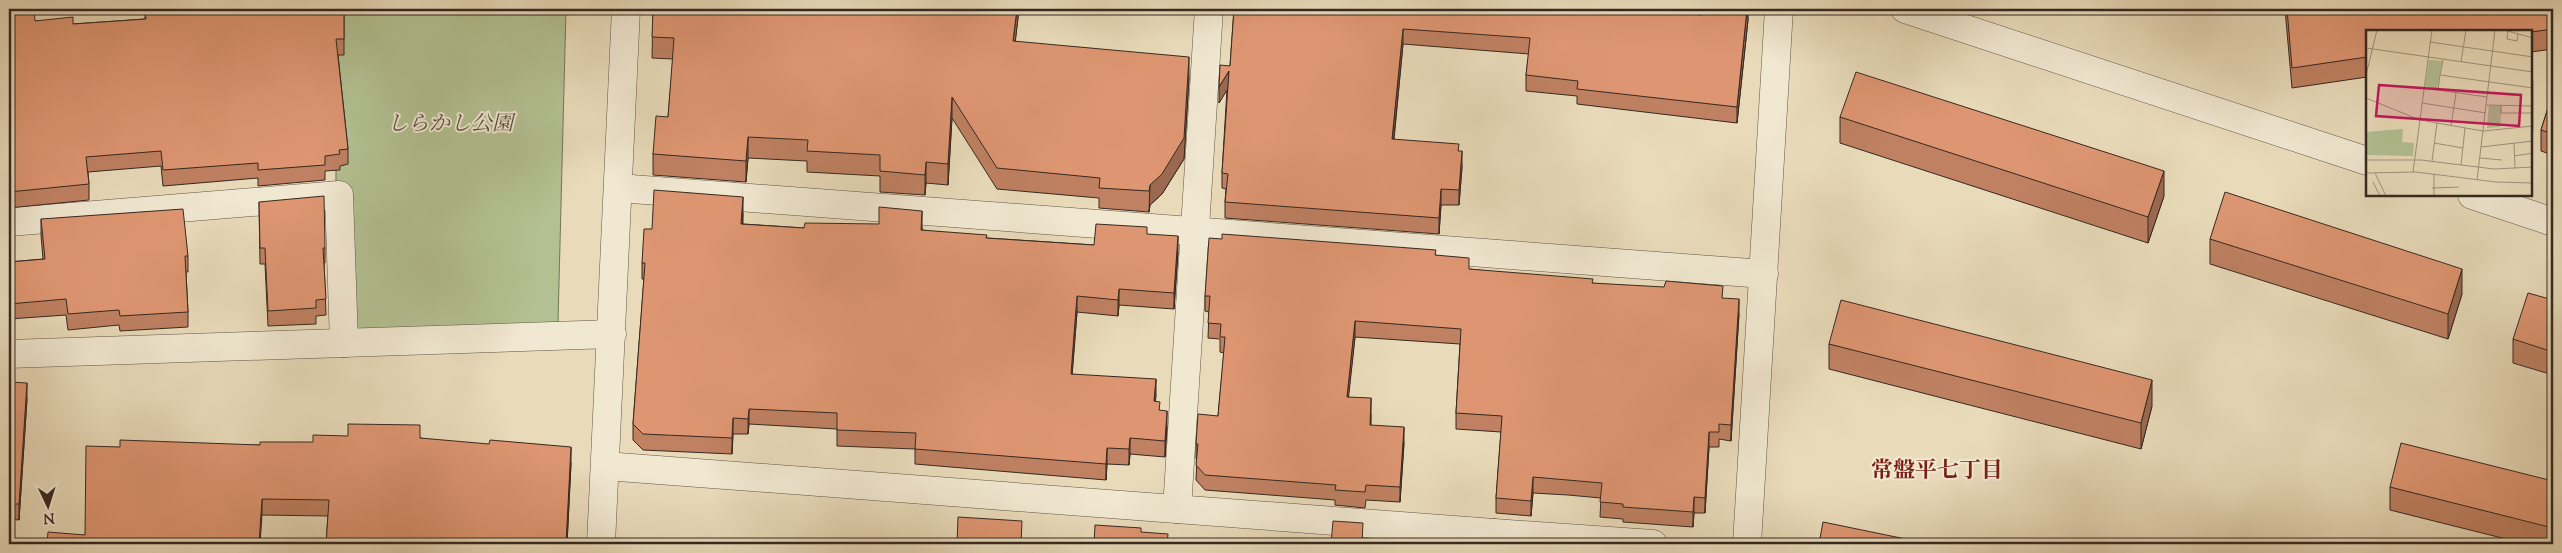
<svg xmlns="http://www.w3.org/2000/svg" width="2562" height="553" viewBox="0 0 2562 553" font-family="'Sorts Mill Goudy','Noto Serif JP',serif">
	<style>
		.green { fill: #b3c192; stroke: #74745a }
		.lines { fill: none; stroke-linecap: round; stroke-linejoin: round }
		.minor-casing { stroke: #635548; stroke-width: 29 }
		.tertiary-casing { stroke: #635548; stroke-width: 29 }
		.minor { stroke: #f1e8d2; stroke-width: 28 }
		.tertiary { stroke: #f1e8d2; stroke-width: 28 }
		.wall { fill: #bf8162; stroke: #362822 }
		.shaded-wall { fill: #9b6950; stroke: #362822 }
		.building { fill: #de9672; stroke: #362822 }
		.labels { text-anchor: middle; stroke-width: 4; stroke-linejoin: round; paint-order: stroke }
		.park-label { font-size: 21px; font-style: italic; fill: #554e3e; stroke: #f1e8d2 }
		.neighbourhood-label { font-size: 22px; font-weight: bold; fill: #7a1f14; stroke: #f1e8d2 }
		.inset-road { fill: none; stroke: #a1937d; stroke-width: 1 }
		.view { fill: #c2185b; fill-opacity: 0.15; stroke: #c2185b; stroke-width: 2.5 }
		.inset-edge { fill: none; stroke: #362822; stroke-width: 2.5 }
	</style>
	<rect width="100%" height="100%" fill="#e9dbba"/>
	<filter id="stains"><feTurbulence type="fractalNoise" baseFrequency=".004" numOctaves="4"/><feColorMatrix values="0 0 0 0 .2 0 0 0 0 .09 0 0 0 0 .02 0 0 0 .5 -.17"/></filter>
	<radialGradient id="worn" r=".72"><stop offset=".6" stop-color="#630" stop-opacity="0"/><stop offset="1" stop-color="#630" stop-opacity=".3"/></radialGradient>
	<!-- green -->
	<polygon class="green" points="337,9 566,9 558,322 335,333"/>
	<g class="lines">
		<!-- minor casing -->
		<g class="minor-casing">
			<g id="minor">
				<polyline points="618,188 1764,274"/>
				<polyline points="9,222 339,195 344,343"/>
				<polyline points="9,354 612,334"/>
				<polyline points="605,466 1494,533"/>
				<polyline points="1177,509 1209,9"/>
				<polyline points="1493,544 1494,533 1653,544"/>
				<polyline points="1747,544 1779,9"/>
			</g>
		</g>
		<!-- tertiary casing -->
		<g class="tertiary-casing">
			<g id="tertiary">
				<polyline points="1905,9 2367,161"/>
				<polyline points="2472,195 2553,222"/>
				<polyline points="601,544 626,9"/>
			</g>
		</g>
		<!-- minor -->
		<use href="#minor" class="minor"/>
		<!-- tertiary -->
		<use href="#tertiary" class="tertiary"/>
	</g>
	<!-- wall -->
	<g class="wall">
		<polygon points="9,9 35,21 73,24 145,19 145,12 344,9 344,55 338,55 348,149 348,164 340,166 340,170 325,171 325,180 258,186 258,178 163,186 161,166 88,172 89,184 89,200 9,208"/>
		<polygon points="653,9 1019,9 1015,42 1189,78 1184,159 1162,194 1150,205 1149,212 1099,208 1099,198 997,189 952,118 948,185 926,183 925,195 880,192 880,176 807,172 807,161 748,158 746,182 653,175 653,154 668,117 673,59 652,58"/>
		<polygon points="1234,9 1701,15 1748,9 1748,20 1737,123 1577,104 1577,96 1526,91 1526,75 1529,54 1403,44 1394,140 1459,151 1462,167 1459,205 1441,205 1439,234 1225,218 1225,202 1226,189 1222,188 1222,173 1227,89 1219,103 1230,66"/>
		<polygon points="2285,9 2553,9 2553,49 2531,52 2531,31 2367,31 2367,77 2292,88"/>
		<polygon points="2553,92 2553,155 2541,151 2541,130"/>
		<polygon points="1840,117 2164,196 2148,243 1840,143"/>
		<polygon points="259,202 325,248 325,263 324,263 326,315 316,316 316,324 268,326 265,264 260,264"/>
		<polygon points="743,213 743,224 804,228 922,227 922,230 987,238 1094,245 1147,234 1178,252 1174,309 1119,305 1118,316 1077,312 1072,374 1156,395 1155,401 1167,427 1165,457 1130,454 1129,465 1107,464 1106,480 915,464 915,449 837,446 837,429 749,424 748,434 733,434 732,454 643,450 633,440 633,424 644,279 642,279 642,263 652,229"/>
		<polygon points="41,219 188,256 188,272 186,272 188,312 188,327 120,331 119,325 68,330 66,315 9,319 9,262 43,259 41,235"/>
		<polygon points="2210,239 2462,294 2448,339 2210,264"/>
		<polygon points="1436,255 1469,269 1723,298 1739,314 1731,441 1719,439 1719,447 1709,447 1705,513 1694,513 1693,527 1623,522 1623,519 1600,517 1601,498 1568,495 1533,493 1531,516 1496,513 1496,498 1501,432 1456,429 1456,413 1460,344 1355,337 1348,397 1371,414 1371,425 1404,443 1400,502 1366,500 1365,508 1335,505 1335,500 1205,490 1196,480 1197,459 1196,459 1196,444 1218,416 1224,353 1220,352 1220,339 1208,338 1209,312 1205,311 1205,296"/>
		<polygon points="2553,300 2553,375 2513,363 2513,339"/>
		<polygon points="1829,344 2152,406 2141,449 1829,369"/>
		<polygon points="9,382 27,399 19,520 9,519"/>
		<polygon points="420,438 571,463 567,544 326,544 328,516 262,515 85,535 120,447 260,445"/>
		<polygon points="2553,481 2553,544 2526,544 2390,510 2390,487"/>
	</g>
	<!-- shaded-wall -->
	<g class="shaded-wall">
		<polygon points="1017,9 1019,9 1013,62 1013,41"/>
		<polygon points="1747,9 1748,20 1737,123 1737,107"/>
		<polygon points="1403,29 1403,44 1392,155 1392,139"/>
		<polygon points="1189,57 1189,78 1184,159 1162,194 1150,205 1149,212 1150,185"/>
		<polygon points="1229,71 1229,87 1219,103 1219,87"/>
		<polygon points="952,97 952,118 948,185 948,164"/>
		<polygon points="748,137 748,158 746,182 746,161"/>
		<polygon points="1462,151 1462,167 1459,205 1459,190"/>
		<polygon points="926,162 926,183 925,195 925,175"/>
		<polygon points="2164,171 2164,196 2148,243 2148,217"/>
		<polygon points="1441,189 1441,205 1439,234 1439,218"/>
		<polygon points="743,197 743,213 741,239 741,224"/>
		<polygon points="922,211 922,227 921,246 921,230"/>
		<polygon points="1178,236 1178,252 1174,309 1174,293"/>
		<polygon points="2462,269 2462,294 2448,339 2448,314"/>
		<polygon points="1119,289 1119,305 1118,316 1118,300"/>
		<polygon points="1077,296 1077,312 1071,390 1071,374"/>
		<polygon points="1739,299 1739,314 1731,441 1731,425"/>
		<polygon points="1355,321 1355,337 1347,412 1347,397"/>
		<polygon points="1156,379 1156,395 1154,417 1154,401"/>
		<polygon points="2152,380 2152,406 2141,449 2141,423"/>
		<polygon points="27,383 27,399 19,520 19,504"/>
		<polygon points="1371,398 1371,414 1370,441 1370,425"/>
		<polygon points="749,409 749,424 748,434 748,419"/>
		<polygon points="1167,411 1167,427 1165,457 1165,441"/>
		<polygon points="733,418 733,434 732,454 732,438"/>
		<polygon points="1404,427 1404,443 1400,502 1400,487"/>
		<polygon points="1709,432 1709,447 1705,513 1705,498"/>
		<polygon points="1130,438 1130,454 1129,465 1129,449"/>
		<polygon points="571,447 571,463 567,544 566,544"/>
		<polygon points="1107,448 1107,464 1106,480 1106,464"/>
		<polygon points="1533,477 1533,493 1531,516 1531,501"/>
		<polygon points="1694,497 1694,513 1693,527 1693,512"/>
		<polygon points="262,499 262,515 260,544 259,544"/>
	</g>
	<!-- building -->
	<g class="building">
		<polygon points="9,9 34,9 35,21 73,17 73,24 146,19 145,12 166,9 344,9 344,39 336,39 348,149 339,150 340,154 325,156 325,165 258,170 258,163 163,170 161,151 86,157 89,184 9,192"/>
		<polygon points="653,9 1017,9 1013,41 1189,57 1184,138 1162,174 1150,185 1149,191 1099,188 1100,178 997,168 952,97 948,164 926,162 925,175 880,171 880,155 807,151 808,140 748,137 746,161 653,154 656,116 668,117 674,38 652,37"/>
		<polygon points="1234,9 1640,9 1701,15 1701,9 1747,9 1737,107 1577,89 1578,81 1526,75 1530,38 1403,29 1392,139 1459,144 1458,151 1462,151 1459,190 1441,189 1439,218 1225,202 1228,174 1222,173 1229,71 1219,87 1220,65 1230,66"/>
		<polygon points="2287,9 2553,9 2553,29 2531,32 2531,31 2367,31 2367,57 2292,68"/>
		<polygon points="1856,72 2164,171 2148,217 1840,117"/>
		<polygon points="2553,92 2553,134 2541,130"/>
		<polygon points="654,190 743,197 741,224 804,228 805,223 879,224 879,207 922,211 921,230 987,235 986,238 1094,245 1096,224 1147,227 1147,234 1178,236 1174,293 1119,289 1118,300 1077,296 1071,374 1156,379 1154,401 1160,402 1159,410 1167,411 1165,441 1130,438 1129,449 1107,448 1106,464 915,449 916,433 837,430 837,413 749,409 748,419 733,418 732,438 643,434 633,424 645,263 642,263 644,229 652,229"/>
		<polygon points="2225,192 2462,269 2448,314 2210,239"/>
		<polygon points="324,196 325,248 323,248 326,299 316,300 316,308 268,311 265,248 260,248 259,202"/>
		<polygon points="183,209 188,256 185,256 188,312 120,316 119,310 68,314 66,299 9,304 9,262 45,259 41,219"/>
		<polygon points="1222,234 1436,250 1435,255 1469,258 1469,269 1593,279 1592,283 1664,287 1666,281 1723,286 1722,298 1739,299 1731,425 1719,424 1719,432 1709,432 1705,498 1694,497 1693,512 1623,507 1623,504 1600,502 1602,483 1533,477 1531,501 1496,498 1502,416 1456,413 1461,329 1355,321 1347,397 1371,398 1370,425 1404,427 1400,487 1366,485 1365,492 1335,490 1336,485 1205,475 1196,465 1198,444 1196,444 1198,414 1218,416 1225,337 1220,337 1221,324 1208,323 1210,296 1205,296 1209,238 1222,239"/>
		<polygon points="2528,293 2553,300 2553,352 2513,339"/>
		<polygon points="1841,300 2152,380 2141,423 1829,344"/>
		<polygon points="9,382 27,383 19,504 9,504"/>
		<polygon points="348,424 420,425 420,438 489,444 490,440 571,447 566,544 326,544 329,500 262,499 259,544 47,544 48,532 85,535 86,446 120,447 120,440 260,445 260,442 313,442 313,435 348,436"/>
		<polygon points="2401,443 2553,481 2553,528 2390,487"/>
		<polygon points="958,517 1022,521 1021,544 957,544"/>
		<polygon points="1333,521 1363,523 1362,544 1363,544 1331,544"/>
		<polygon points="1823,522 1930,544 1819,544"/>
		<polygon points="1095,525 1141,528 1141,532 1168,534 1167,544 1094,544"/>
	</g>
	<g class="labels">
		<!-- park labels -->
		<g class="park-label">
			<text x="450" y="130">しらかし公園</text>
		</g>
		<!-- neighbourhood labels -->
		<g class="neighbourhood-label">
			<text x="1937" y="477">常盤平七丁目</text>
		</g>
	</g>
	<!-- overview -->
	<g transform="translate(2366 30)">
		<rect width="166" height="166" fill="#e9dbba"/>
		<path d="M63 30 76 31 71 59 59 56ZM123 75 136 76 134 97 121 98ZM37 99 36 112 48 113 47 126 0 125V102Z" fill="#b3c192"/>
		<path class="inset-road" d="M138 0 167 8M142 1 141 9 151 11 152 4M64 12 167 27M0 18 167 42M95 32 100 0M0 45 11 0M74 45 77 30M167 50V101M58 58 72 60 74 45 167 58M72 60 121 67M0 68 54 90 117 101 167 96M56 73 120 83M120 75 167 76M135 75V83H166M85 96 90 63M68 113 97 118M148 113 149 139M115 117 167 111M148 126 167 123M114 128 136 130M0 130H55L128 139 167 137M66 131 71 93M95 135 99 98M47 142 66 0M0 143 50 142 130 152 167 153M9 143 20 166M111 150 129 0M7 152 14 166M66 158 93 157M68 166V144"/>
		<path class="view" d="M13 55 155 65 153 96 10 86Z"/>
		<rect width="166" height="166" class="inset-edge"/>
	</g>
	<!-- margin -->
	<rect width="2562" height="553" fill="none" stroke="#e9dbba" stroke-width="30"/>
	<rect x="10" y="10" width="2542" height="533" fill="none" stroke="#362822" stroke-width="2.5"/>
	<rect x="15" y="15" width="2532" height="523" fill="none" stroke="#362822"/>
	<!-- north arrow -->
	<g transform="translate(48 506) rotate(176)" stroke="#f1e8d2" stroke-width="4" paint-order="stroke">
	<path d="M0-4L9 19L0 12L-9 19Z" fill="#362822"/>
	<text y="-8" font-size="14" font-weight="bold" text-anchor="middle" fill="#362822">N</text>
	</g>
	<rect width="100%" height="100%" filter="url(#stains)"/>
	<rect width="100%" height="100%" fill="url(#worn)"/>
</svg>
